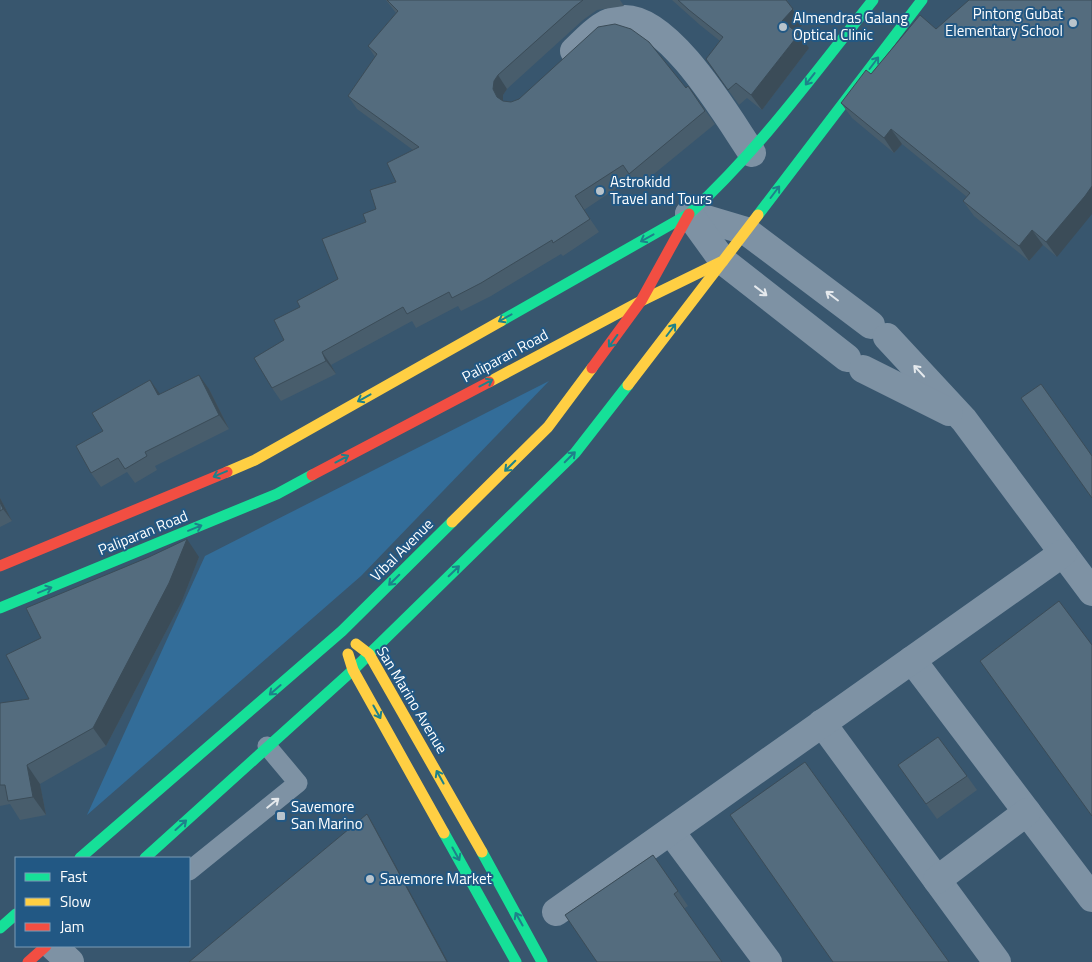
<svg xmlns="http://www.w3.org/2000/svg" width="1092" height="962" viewBox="0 0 1092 962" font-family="'Titillium Web',sans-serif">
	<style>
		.green { fill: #336d99 }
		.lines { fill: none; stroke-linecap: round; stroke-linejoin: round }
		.lane { stroke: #7e92a4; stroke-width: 19 }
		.street { stroke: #7e92a4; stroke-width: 28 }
		.fast { stroke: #16e098; stroke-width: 11 }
		.slow { stroke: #ffcf43; stroke-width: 11 }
		.jam { stroke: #f24e42; stroke-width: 11 }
		.wall { fill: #485d6c }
		.shaded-wall { fill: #3b4c58 }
		.building { fill: #546c7e; stroke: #3b4c58 }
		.oneway { stroke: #1e818a }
		.oneway2 { stroke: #e5e9ed }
		.poi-dot { fill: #b9c4cc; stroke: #225884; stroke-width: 2 }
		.labels { text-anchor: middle; stroke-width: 4; stroke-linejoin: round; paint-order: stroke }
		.poi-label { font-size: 15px; fill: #fff; stroke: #225884; text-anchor: start }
		.street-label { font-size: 15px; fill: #fff; stroke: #225884 }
	</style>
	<rect width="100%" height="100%" fill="#38566e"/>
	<!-- green -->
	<polygon class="green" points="549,381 361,576 87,815 205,556"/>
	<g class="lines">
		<!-- lane -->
		<polyline class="lane" points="189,871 298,783 267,746"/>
		<!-- street -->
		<g class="street">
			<path d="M574 51C589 37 603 19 625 19 671 19 728 118 752 153"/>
			<polyline points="689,214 746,231 871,325"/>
			<polyline points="689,214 723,261 847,358"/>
			<polyline points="887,337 964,420 1092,592"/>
			<polyline points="863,369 949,412"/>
			<polyline points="912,660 1092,898"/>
			<polyline points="822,723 997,962"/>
			<polyline points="671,832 768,962"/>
			<polyline points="937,880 1027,812"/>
			<polyline points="556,912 1063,553"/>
			<polyline points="53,946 70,962"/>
		</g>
		<!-- fast -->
		<g class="fast">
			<polyline points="758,215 922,0"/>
			<path d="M501 321 689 214C759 150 814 74 873 0"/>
			<polyline points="0,608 277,494 312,475"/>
			<polyline points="444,833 516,962"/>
			<polyline points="482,852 542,962"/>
			<polyline points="80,858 342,631 452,522"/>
			<polyline points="145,858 353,670 575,453 628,385"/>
			<polyline points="0,928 16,914"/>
		</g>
		<!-- slow -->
		<g class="slow">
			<polyline points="489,382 641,301 723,261 758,215"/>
			<polyline points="628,385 723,261"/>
			<polyline points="227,472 255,460 501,321"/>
			<polyline points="452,522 548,427 592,368"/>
			<polyline points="356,644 369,654 482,852"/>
			<polyline points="348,654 353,670 444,833"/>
		</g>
		<!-- jam -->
		<g class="jam">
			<polyline points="592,368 641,301 689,214"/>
			<polyline points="312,475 489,382"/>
			<polyline points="0,566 227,472"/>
			<polyline points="28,962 46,946"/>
		</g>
	</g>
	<!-- wall -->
	<g class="wall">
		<polygon points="386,0 620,0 624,6 597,10 583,20 507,89 503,95 503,101 511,102 686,88 688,86 715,124 638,187 632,178 584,210 599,232 563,256 561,254 491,296 461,311 458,306 416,328 412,321 331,365 336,374 281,401 272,388 284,340 300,307 338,279 366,222 396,182 413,150 357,109 348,96 375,57 368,46 396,13"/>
		<polygon points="672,0 787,0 803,24 796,32 799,34 809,48 762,110 747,98 739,105 706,59 720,41 700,25"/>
		<polygon points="920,15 1057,257 1043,245 1029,261 974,216 963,201 967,197 902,144 894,153 852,118 841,103 871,74"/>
		<polygon points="209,389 229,429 155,466 157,470 135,483 127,472 101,487 91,473 103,431 160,394"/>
		<polygon points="0,498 12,521 0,527"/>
		<polygon points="199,557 182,601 106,746 40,784 46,815 20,820 10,804 0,806 0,703 29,699"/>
		<polygon points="898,765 967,776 977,790 937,819"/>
		<polygon points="653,855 688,906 685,908 565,915"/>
	</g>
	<!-- shaded-wall -->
	<g class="shaded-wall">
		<polygon points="786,0 803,24 792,36 782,21"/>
		<polygon points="799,34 809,48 762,110 751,95"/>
		<polygon points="498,75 507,89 503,95 503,103 497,97 493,89 494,81"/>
		<polygon points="891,129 902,144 894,153 884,138"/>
		<polygon points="1092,186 1092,214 1057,257 1046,242"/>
		<polygon points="1032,230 1043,245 1029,261 1019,246"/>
		<polygon points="322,352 331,365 336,374 326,361"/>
		<polygon points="199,375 209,389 229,429 219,415"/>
		<polygon points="150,380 160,394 168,409 158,395"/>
		<polygon points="0,498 12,521 3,509 0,502"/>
		<polygon points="187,539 199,557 182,601 106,746 93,728"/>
		<polygon points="27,765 40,784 46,815 33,797"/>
		<polygon points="367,814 373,824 448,962 447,962"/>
	</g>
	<!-- building -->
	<g class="building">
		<polygon points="387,0 583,0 574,7 498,75 494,81 493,89 497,97 503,101 511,102 519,99 598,27 615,24 631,29 649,42 686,88 688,86 705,111 629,174 623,165 575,196 590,219 553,243 552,240 481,283 452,298 449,292 407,314 403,307 322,352 326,361 272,388 254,358 284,340 274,320 300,307 297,301 338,279 322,239 366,222 363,214 376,209 370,190 396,182 387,163 419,147 348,96 377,54 368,46 398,11"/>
		<polygon points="678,0 786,0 793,9 782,21 799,34 751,95 736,83 728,90 706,59 723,37 689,10"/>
		<polygon points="969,0 1092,0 1092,186 1085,196 1046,242 1032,230 1019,246 963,201 970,193 891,129 884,138 841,103 866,70 871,74 920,15 936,29"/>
		<polygon points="199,375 219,415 145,452 147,456 125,469 118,458 91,473 76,446 103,431 92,413 150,380 158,395"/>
		<polygon points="1041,384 1092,456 1092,498 1021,398"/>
		<polygon points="0,502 3,509 0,511"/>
		<polygon points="187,539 169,583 93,728 27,765 33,797 8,801 5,785 0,785 0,703 29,699 6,655 41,638 26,608 149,557"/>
		<polygon points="1059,601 1092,645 1092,816 980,661"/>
		<polygon points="938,737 967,776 926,804 898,765"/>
		<polygon points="805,762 949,962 833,962 730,815"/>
		<polygon points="367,814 447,962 189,962"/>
		<polygon points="653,855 678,891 674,894 722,962 597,962 565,915"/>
	</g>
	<!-- one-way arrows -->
	<defs><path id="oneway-shaft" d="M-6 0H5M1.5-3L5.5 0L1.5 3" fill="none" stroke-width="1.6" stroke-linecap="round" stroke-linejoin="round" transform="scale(1.25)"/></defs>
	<g class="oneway">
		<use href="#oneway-shaft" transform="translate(874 63) rotate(-53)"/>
		<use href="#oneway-shaft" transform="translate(810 79) rotate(128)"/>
		<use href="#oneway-shaft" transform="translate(775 192) rotate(-53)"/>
		<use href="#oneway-shaft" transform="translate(647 238) rotate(151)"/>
		<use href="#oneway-shaft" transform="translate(505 318) rotate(151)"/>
		<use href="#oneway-shaft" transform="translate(671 330) rotate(-53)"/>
		<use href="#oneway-shaft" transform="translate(613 341) rotate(126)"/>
		<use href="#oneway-shaft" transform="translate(486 383) rotate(-28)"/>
		<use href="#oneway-shaft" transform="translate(364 398) rotate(151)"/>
		<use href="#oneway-shaft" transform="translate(570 457) rotate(-45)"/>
		<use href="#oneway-shaft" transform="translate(342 459) rotate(-28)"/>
		<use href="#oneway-shaft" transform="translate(510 466) rotate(135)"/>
		<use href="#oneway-shaft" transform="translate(220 474) rotate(157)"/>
		<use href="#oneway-shaft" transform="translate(195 528) rotate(-22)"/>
		<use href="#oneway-shaft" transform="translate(454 571) rotate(-44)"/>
		<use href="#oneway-shaft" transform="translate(394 580) rotate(135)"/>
		<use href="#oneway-shaft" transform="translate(45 590) rotate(-22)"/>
		<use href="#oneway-shaft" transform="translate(275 690) rotate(139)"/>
		<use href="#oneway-shaft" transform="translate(377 712) rotate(61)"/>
		<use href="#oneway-shaft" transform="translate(440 777) rotate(-119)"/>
		<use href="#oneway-shaft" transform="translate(181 825) rotate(-42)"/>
		<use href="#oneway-shaft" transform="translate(456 854) rotate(61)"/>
		<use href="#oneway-shaft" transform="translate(519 919) rotate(-119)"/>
	</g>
	<g class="oneway2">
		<use href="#oneway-shaft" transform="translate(761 291) rotate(38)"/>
		<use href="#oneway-shaft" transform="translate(832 296) rotate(-143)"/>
		<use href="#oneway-shaft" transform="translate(919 371) rotate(-133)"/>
		<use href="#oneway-shaft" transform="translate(273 803) rotate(-39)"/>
	</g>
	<!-- markers -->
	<g class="poi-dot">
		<circle cx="1073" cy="23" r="5"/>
		<circle cx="783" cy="27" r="5"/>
		<circle cx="600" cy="191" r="5"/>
		<rect x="276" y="811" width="10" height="10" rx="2.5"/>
		<circle cx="370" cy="879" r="5"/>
	</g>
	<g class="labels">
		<!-- poi labels -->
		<g class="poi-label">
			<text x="1063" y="19" text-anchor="end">Pintong Gubat<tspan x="1063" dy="17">Elementary School</tspan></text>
			<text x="793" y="23">Almendras Galang<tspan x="793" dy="17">Optical Clinic</tspan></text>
			<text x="610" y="187">Astrokidd<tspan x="610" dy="17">Travel and Tours</tspan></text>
			<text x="291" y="812">Savemore<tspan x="291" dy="17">San Marino</tspan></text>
			<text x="380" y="884">Savemore Market</text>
		</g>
		<!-- street labels -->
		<g class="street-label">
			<text transform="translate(505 356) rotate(-28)" y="5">Paliparan Road</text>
			<text transform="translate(143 533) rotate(-22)" y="5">Paliparan Road</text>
			<text transform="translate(402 550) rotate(-45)" y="5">Vibal Avenue</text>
			<text transform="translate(412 700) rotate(59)" y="5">San Marino Avenue</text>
		</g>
	</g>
	<!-- legend -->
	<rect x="15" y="857" width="175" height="90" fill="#225884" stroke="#7a9bb5"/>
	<rect x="25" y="873" width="25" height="8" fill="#16e098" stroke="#7a9bb5"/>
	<text x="60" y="882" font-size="15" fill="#ffffff">Fast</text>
	<rect x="25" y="898" width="25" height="8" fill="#ffcf43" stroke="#7a9bb5"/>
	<text x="60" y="907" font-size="15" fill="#ffffff">Slow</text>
	<rect x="25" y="923" width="25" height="8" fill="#f24e42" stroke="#7a9bb5"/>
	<text x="60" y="932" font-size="15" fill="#ffffff">Jam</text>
</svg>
